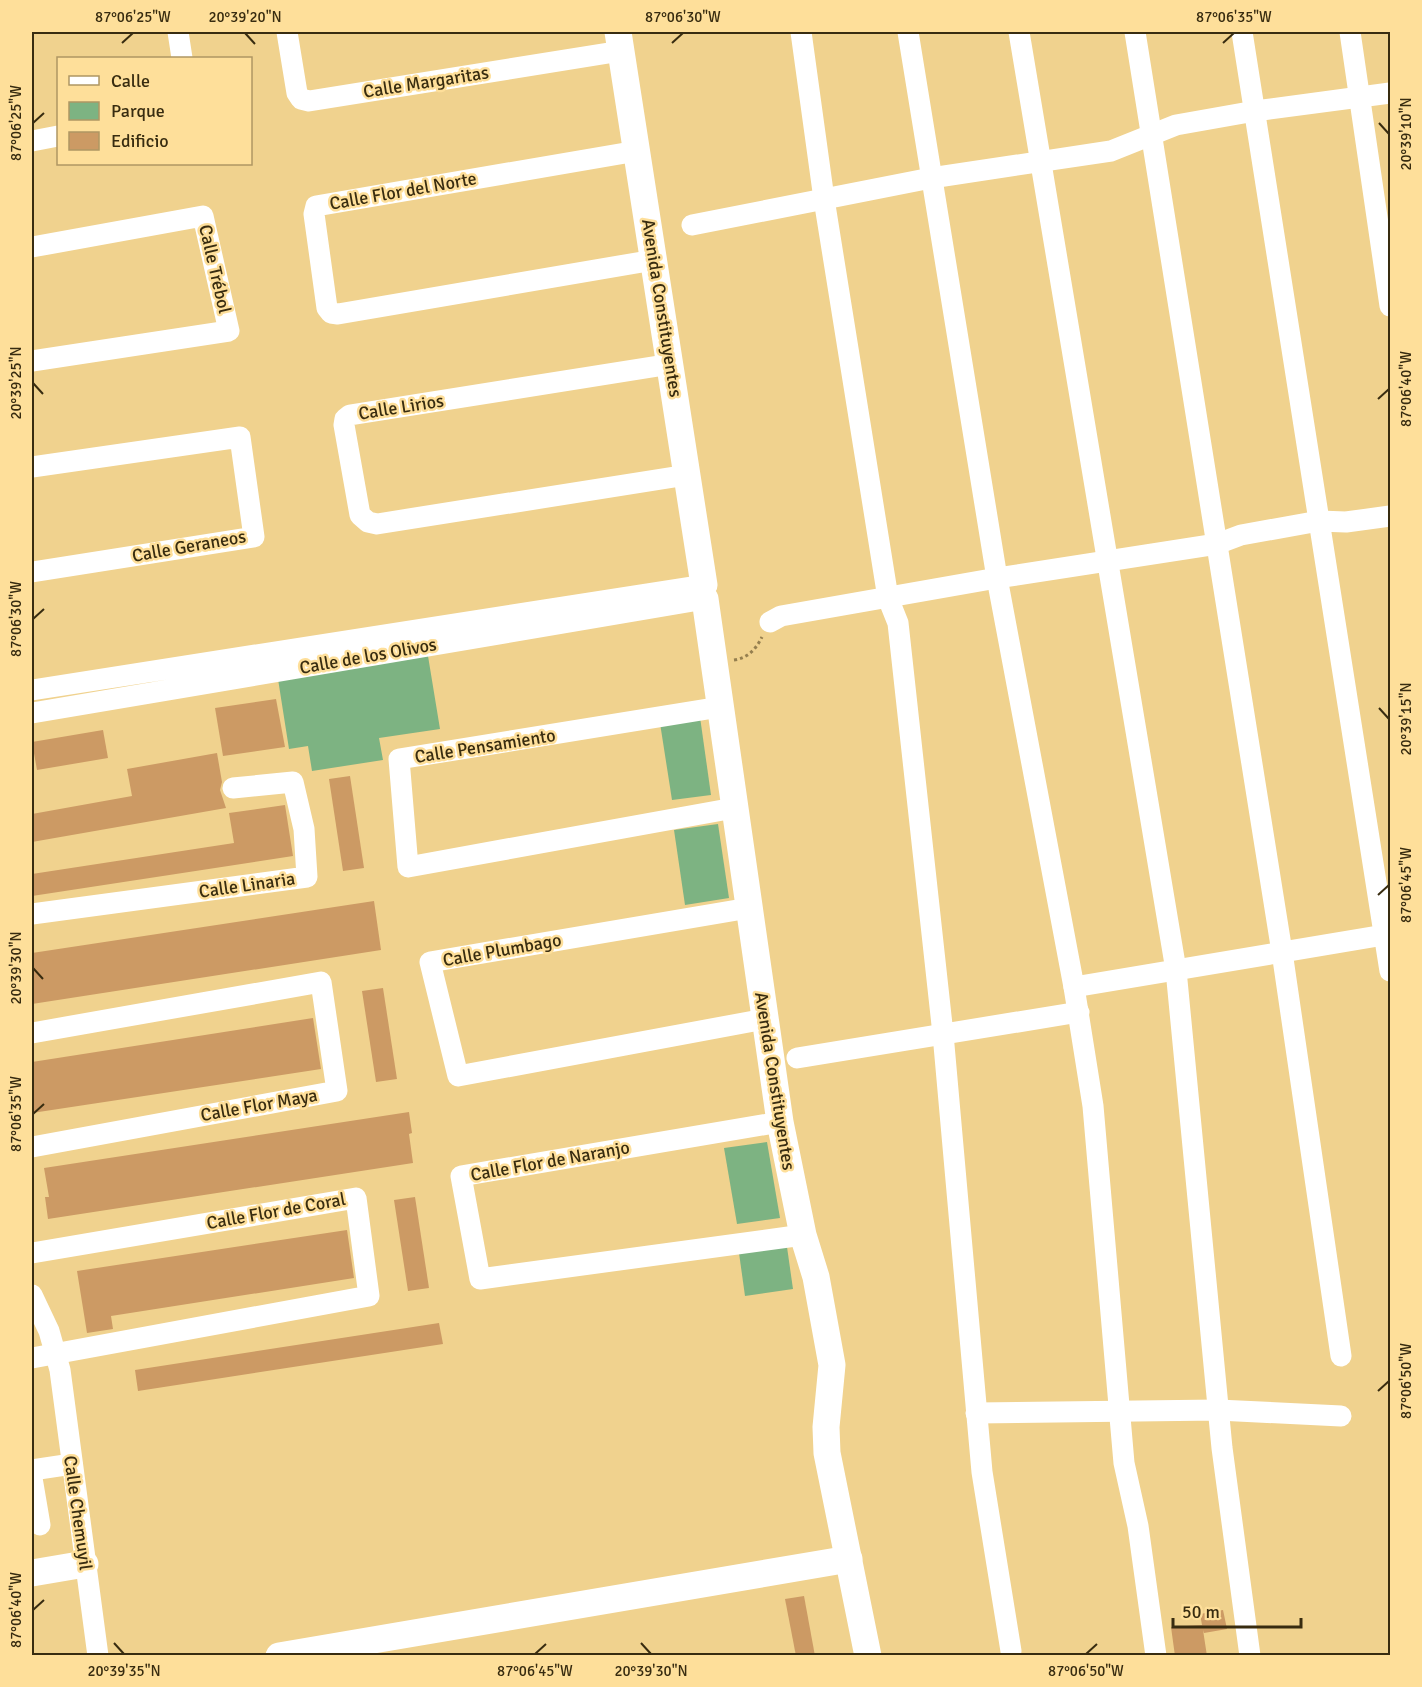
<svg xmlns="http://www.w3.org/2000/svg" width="1422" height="1687" viewBox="0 0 1422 1687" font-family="Signika,sans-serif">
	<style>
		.green { fill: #7db382 }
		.building { fill: #cc9a64 }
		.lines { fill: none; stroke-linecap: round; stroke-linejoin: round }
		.path { stroke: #957f4f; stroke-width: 3; stroke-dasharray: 3 3; stroke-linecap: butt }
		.minor { stroke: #fff; stroke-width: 21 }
		.major { stroke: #fff; stroke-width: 27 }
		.ticks { fill: none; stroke: #382c10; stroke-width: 2 }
		.labels { text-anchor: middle; stroke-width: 5; stroke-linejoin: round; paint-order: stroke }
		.street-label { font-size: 18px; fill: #382c10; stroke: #fedf9a }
		.neatline { fill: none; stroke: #382c10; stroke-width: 2 }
		.ticks-label { font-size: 15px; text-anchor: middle; fill: #382c10 }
	</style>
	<rect width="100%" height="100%" fill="#f0d28e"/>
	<!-- green -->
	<g class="green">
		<polygon points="428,656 440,729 379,738 383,760 312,771 308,746 289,749 278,679"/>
		<polygon points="700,717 711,795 672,800 660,723"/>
		<polygon points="718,824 729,898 685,905 674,830"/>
		<polygon points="767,1142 780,1218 737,1224 724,1148"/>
		<polygon points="787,1247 793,1289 745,1296 739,1253"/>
	</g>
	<!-- building -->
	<g class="building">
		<polygon points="276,699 285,747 223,756 215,708"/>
		<polygon points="103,730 108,758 37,770 32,742"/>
		<polygon points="217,753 222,782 220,790 226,808 32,842 32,814 132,796 127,769"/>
		<polygon points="350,776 364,868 343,871 329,779"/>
		<polygon points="285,805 293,856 32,896 32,874 234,843 229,813"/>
		<polygon points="374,901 381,950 32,1004 32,953"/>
		<polygon points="383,988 397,1079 376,1082 362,991"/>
		<polygon points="313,1018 321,1069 32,1113 32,1062"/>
		<polygon points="409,1112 412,1133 409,1134 413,1163 48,1219 45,1197 49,1197 44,1168"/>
		<polygon points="415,1197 429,1288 408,1291 394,1200"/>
		<polygon points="347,1230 354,1278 111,1316 113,1329 87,1333 77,1271"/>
		<polygon points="439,1323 443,1344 138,1391 135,1370"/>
		<polygon points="804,1596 815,1656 796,1656 785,1599"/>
		<polygon points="1223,1610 1227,1629 1204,1633 1203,1630 1207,1656 1175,1656 1171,1627 1202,1625 1200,1614"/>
	</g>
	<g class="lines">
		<!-- path -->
		<path class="path" d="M734 660C748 658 756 649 762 637"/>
		<!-- minor -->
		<g class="minor">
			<polyline points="178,32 182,58"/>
			<polyline points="287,32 297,93 301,99 309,101 621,51"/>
			<polyline points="801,32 824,199 888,598 898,623 943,1034 982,1472 1011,1651"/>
			<polyline points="908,32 997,578 1074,987 1093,1106 1124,1463 1138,1526 1156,1656"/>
			<polyline points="1019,32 1176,970 1222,1448 1250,1656"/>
			<polyline points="1135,32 1282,952 1341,1356"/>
			<polyline points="1242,32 1390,971"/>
			<polyline points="1350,32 1390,306"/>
			<polyline points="32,141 58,136"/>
			<polyline points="637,151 316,206 314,214 327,308 331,313 338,314 654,260"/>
			<polyline points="692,225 931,178 1111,151 1176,125 1255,111 1390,93"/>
			<polyline points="32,247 203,216 229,331 32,361"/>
			<polyline points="671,364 350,415 345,419 344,425 360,515 368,522 377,524 687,475"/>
			<polyline points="32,467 240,437 254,537 32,572"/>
			<polyline points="770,622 781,616 997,578 1217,544 1241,535 1319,521 1346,522 1390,516"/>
			<polyline points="32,690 704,585 705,599 32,713"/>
			<polyline points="720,707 399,759 408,867 734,808"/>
			<polyline points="749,908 430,962 458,1076 765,1019"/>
			<polyline points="32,914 307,877 304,829 293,782 233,788"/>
			<polyline points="1074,987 1390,934"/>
			<polyline points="32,1033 321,982 337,1091 32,1147"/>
			<polyline points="797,1058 1079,1012"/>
			<polyline points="780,1122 461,1176 480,1279 803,1235"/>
			<polyline points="32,1253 356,1198 369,1296 32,1358"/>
			<polyline points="32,1295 49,1331 60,1370 98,1656"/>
			<polyline points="976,1413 1218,1410 1341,1416"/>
			<polyline points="32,1470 72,1464"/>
			<polyline points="32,1478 40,1525"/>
		</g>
		<!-- major -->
		<g class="major">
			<polyline points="618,32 704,585"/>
			<polyline points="705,599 780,1122 803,1235 816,1277 832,1365 826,1427 827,1453 868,1656"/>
			<polyline points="32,1573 85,1564"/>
			<polyline points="279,1656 849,1559"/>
		</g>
	</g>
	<!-- ticks -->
	<path class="ticks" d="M245 33 255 44M122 43 133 33M672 43 683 33M1223 43 1234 33M33 123 44 113M1379 123 1389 134M33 383 43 394M1378 399 1389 389M33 619 44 609M1379 708 1389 719M1378 895 1389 885M33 968 43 979M33 1114 44 1104M1378 1391 1389 1381M33 1610 44 1600M114 1643 124 1654M641 1643 651 1654M535 1654 546 1644M1086 1654 1097 1644"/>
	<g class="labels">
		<!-- street labels -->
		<g class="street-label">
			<text transform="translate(426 82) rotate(-9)" y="6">Calle Margaritas</text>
			<text transform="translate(403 191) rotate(-10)" y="6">Calle Flor del Norte</text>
			<text transform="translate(215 269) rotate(77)" y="6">Calle Trébol</text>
			<text transform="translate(662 308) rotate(81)" y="6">Avenida Constituyentes</text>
			<text transform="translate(401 407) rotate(-9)" y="6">Calle Lirios</text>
			<text transform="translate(189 546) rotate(-10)" y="6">Calle Geraneos</text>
			<text transform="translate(368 656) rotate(-10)" y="6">Calle de los Olivos</text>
			<text transform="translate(485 746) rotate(-9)" y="6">Calle Pensamiento</text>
			<text transform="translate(247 885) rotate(-8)" y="6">Calle Linaria</text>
			<text transform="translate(502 950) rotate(-10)" y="6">Calle Plumbago</text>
			<text transform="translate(775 1081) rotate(81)" y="6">Avenida Constituyentes</text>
			<text transform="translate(259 1105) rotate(-10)" y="6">Calle Flor Maya</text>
			<text transform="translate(550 1161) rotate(-10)" y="6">Calle Flor de Naranjo</text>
			<text transform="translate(276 1211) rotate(-10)" y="6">Calle Flor de Coral</text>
			<text transform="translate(78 1513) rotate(82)" y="6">Calle Chemuyil</text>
		</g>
	</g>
	<!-- border -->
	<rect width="1422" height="1687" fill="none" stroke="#fedf9a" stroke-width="66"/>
	<!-- legend -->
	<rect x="57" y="57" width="195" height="108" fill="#fedf9a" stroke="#af9763" stroke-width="1.5"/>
	<rect x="69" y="76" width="30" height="9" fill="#ffffff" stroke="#af9763" stroke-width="1.5"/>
	<text x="111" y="87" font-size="18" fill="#382c10">Calle</text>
	<rect x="69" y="102" width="30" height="18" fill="#7db382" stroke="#af9763" stroke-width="1.5"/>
	<text x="111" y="117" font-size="18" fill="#382c10">Parque</text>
	<rect x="69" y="132" width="30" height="18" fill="#cc9a64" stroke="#af9763" stroke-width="1.5"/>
	<text x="111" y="147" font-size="18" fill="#382c10">Edificio</text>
	<!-- scale -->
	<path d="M1173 1618v9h128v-9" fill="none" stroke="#382c10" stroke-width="3"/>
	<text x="1182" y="1618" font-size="18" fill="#382c10" stroke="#fedf9a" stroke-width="4.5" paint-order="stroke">50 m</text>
	<rect x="33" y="33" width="1356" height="1621" class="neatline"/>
	<g class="ticks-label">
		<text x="133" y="22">87°06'25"W</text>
		<text x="245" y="22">20°39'20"N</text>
		<text x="683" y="22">87°06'30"W</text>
		<text x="1234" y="22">87°06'35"W</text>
		<text transform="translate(16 123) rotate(-90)" y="5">87°06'25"W</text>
		<text transform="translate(1406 134) rotate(-90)" y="5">20°39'10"N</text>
		<text transform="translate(16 383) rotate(-90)" y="5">20°39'25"N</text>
		<text transform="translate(1406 389) rotate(-90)" y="5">87°06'40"W</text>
		<text transform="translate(16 619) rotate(-90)" y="5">87°06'30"W</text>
		<text transform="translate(1406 719) rotate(-90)" y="5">20°39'15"N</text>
		<text transform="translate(1406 885) rotate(-90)" y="5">87°06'45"W</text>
		<text transform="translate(16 968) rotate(-90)" y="5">20°39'30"N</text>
		<text transform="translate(16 1114) rotate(-90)" y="5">87°06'35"W</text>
		<text transform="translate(1406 1381) rotate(-90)" y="5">87°06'50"W</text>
		<text transform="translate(16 1610) rotate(-90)" y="5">87°06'40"W</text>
		<text x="124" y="1676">20°39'35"N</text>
		<text x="535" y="1676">87°06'45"W</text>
		<text x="651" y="1676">20°39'30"N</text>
		<text x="1086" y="1676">87°06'50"W</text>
	</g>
</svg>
